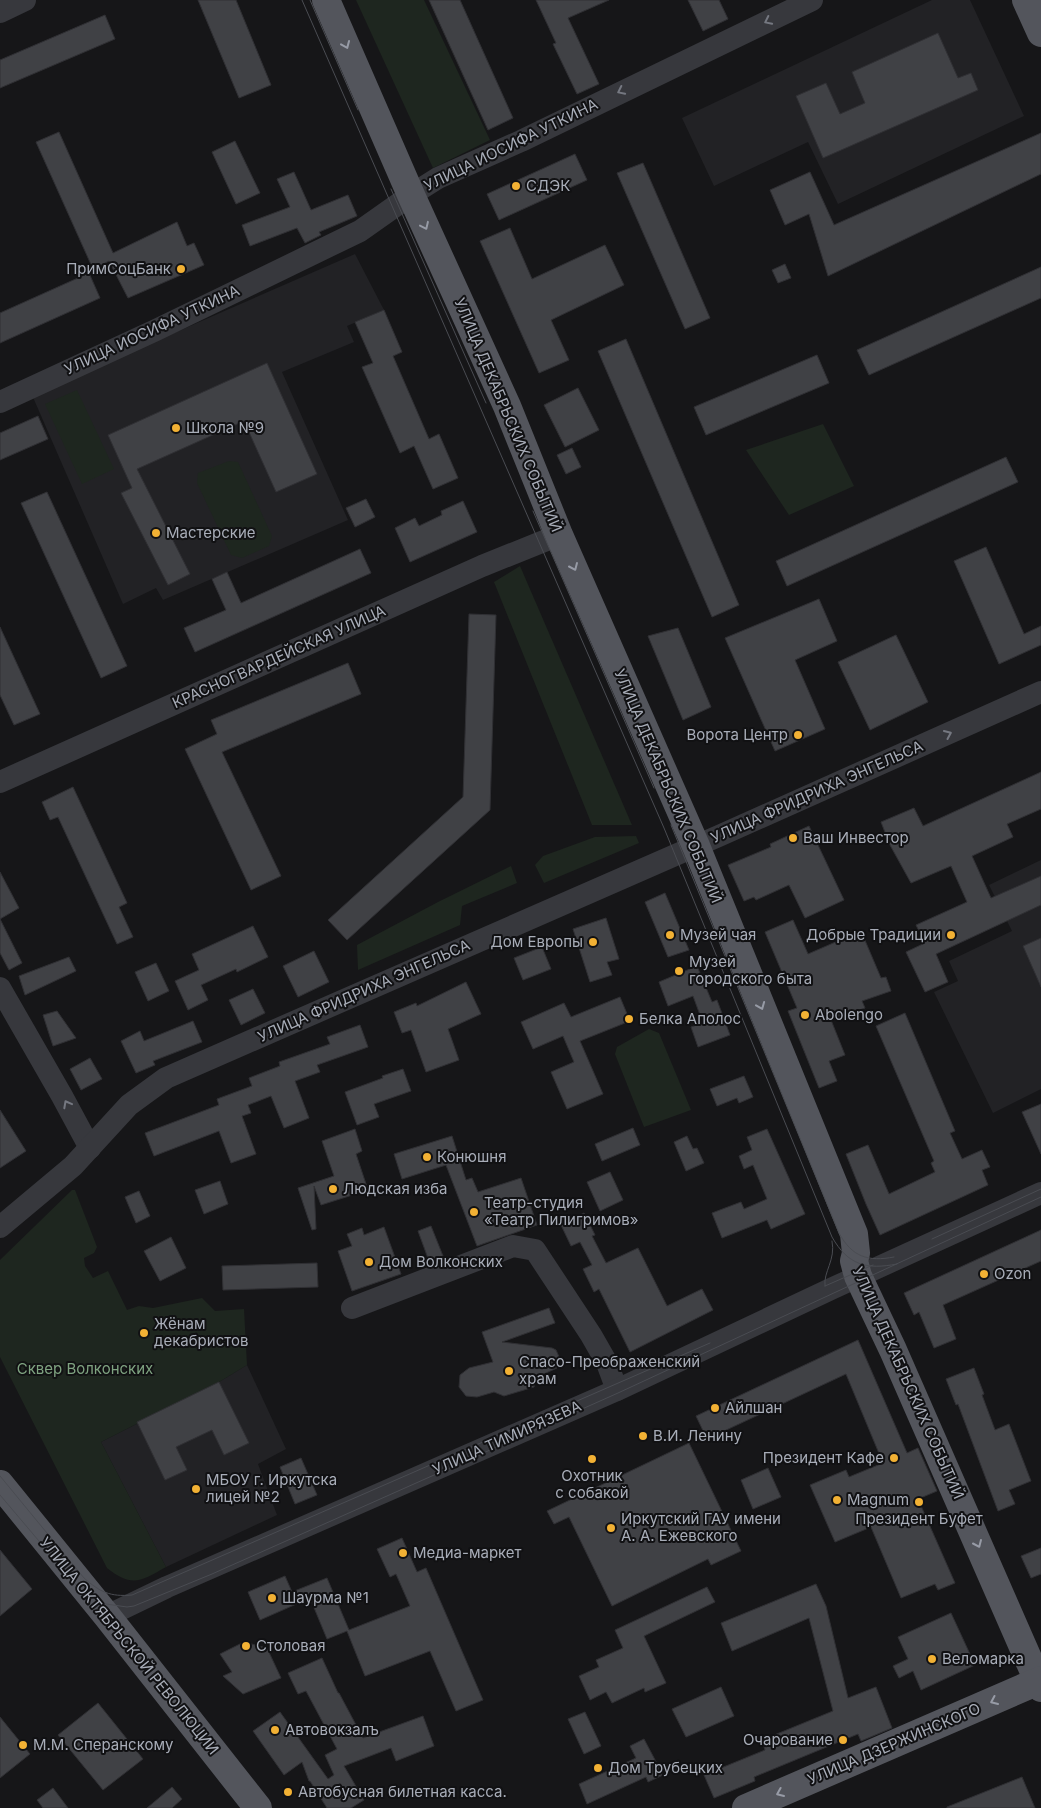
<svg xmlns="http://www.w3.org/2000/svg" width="1041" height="1808" viewBox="0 0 1041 1808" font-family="Inter,sans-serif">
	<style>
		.built { fill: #222225 }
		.green { fill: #1e261f }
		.building { fill: #404145; stroke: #303034 }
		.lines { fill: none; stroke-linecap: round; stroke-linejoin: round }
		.minor { stroke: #37383d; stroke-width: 22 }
		.major { stroke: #53555c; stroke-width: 28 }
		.tram { stroke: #4a4c52; stroke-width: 1 }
		.oneway { stroke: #757881 }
		.oneway2 { stroke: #979ba6 }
		.poi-dot { fill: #f2b134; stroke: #111113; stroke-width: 2 }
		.labels { text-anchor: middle; stroke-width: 4; stroke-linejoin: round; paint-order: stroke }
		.street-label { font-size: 15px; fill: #a8adb8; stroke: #111113 }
		.poi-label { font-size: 15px; fill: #a8adb8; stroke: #111113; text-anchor: start }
		.park-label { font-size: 15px; fill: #7fa381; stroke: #111113 }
	</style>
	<rect width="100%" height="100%" fill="#161618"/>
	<!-- built -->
	<g class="built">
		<polygon points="932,0 970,0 1024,116 838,204 808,142 714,186 682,118"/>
		<polygon points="355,254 384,310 347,326 354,342 282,372 348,520 163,600 156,588 123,604 32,395"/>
		<polygon points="1041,860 1041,1089 993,1113 934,992 958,981 949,961 1012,931 989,885"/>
		<polygon points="247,1365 286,1449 258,1464 277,1515 166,1567 101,1442 219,1382"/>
	</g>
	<!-- green -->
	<g class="green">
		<polygon points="356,0 424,0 490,140 433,168"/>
		<polygon points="77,390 114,469 82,484 45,404"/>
		<polygon points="823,424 854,486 789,515 746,450"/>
		<polygon points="229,461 238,462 272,536 269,546 242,558 231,555 197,483 198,473"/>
		<polygon points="520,566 632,825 592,825 494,582"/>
		<polygon points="636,836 639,843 544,883 535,865 543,856 595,837"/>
		<polygon points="511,866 517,883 462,906 460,925 358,970 357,945 438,902"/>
		<polygon points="649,1029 659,1033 691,1110 644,1127 615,1054 617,1047"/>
		<path d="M72 1190H75L97 1247 94 1253 84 1258 85 1266 93 1278 108 1271 127 1310 139 1306 153 1308 202 1298 215 1311 244 1309 247 1365 219 1382 101 1442 166 1567C141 1581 132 1588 107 1568L0 1357V1260Z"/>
	</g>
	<!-- building -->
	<g class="building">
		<polygon points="198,0 236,0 271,85 239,98"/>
		<polygon points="429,0 460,0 513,118 488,130"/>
		<polygon points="536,0 609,0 568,18 599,84 577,94 553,44 556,43"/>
		<polygon points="688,0 719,0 728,19 703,31"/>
		<polygon points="105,15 115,39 0,88 0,60"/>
		<polygon points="938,33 958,78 971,73 978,90 823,158 796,96 826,83 840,114 865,103 852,72"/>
		<polygon points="59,132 113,253 177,222 187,246 194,243 204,265 128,298 109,261 93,269 36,142"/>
		<polygon points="1041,133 1041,174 828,276 809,214 785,225 770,190 810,172 834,225"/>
		<polygon points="235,141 260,193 236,204 212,152"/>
		<polygon points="575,154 587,180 499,220 487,194"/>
		<polygon points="643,163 710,318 685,329 617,173"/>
		<polygon points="294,172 311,210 348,195 357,216 319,232 321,235 305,243 297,228 250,246 242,225 290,207 277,179"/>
		<polygon points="510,228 532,279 605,245 624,285 551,320 569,360 539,373 480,241"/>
		<polygon points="785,264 791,278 778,283 772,270"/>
		<polygon points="1041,267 1041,298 869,375 857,350"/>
		<polygon points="89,273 100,298 0,343 0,313"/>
		<polygon points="384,310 402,352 393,356 429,439 439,434 458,478 433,489 414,446 400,453 362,367 373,363 355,322"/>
		<polygon points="626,339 739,605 712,617 598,351"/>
		<polygon points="817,355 829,383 706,435 694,407"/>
		<polygon points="267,363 317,474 276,492 244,421 137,469 190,574 168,585 121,493 132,488 108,435"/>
		<polygon points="578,388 599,430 565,447 544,405"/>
		<polygon points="38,416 48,439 0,460 0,433"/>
		<polygon points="572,448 581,467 566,474 557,455"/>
		<polygon points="1006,457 1018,482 787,586 776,561"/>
		<polygon points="47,492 127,666 101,678 21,503"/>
		<polygon points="366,499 375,517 355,527 346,508"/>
		<polygon points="463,501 477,532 410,562 395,528 415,518 419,526 442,515 441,511"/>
		<polygon points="986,547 1024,634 1041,626 1041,645 999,664 954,561"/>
		<polygon points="360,549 371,573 195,652 184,628 226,610 212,579 227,572 241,603"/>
		<polygon points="819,599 837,641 795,660 825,729 775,751 725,638"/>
		<polygon points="469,614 496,615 490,810 347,940 328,920 463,797"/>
		<polygon points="0,627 40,714 14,725 0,695"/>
		<polygon points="678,628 711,707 683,720 648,636"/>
		<polygon points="896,635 928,702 870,730 838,662"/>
		<polygon points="348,663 361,694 222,752 281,876 251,890 185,749 217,734 211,720"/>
		<polygon points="1041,772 1041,809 1007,824 1013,837 972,856 991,898 1041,876 1041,905 936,954 948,982 925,992 906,952 925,943 916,925 967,902 951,866 911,883 890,845 881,822 914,808 923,826"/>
		<polygon points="73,787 127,903 119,907 133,937 117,944 58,817 50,820 42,802"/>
		<polygon points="809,826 844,900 805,918 789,885 756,900 754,897 744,901 728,865 771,847 770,844"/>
		<polygon points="0,872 19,908 0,919 22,963 9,970 0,953"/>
		<polygon points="665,893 689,950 668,957 645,902"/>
		<polygon points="606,918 619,959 607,962 612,975 590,982 573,929"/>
		<polygon points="793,920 808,954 861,931 881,978 886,977 891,991 862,1001 865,1008 831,1020 845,1055 829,1061 837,1081 819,1088 788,1011 797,1008 765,932"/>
		<polygon points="253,926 268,957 237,972 236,969 201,985 208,1000 188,1010 175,981 199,970 192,954"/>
		<polygon points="1041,938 1041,987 1023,946"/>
		<polygon points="542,947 551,969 523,980 514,958"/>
		<polygon points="314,951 329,982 298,997 283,966"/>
		<polygon points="69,957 76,971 25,995 19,976"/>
		<polygon points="156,963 169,991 148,1001 135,972"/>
		<polygon points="697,966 712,1002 717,1000 730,1035 698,1047 691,1027 703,1023 693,996 668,1006 659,982"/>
		<polygon points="466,982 481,1014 448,1029 459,1060 426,1072 411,1030 402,1033 394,1012 416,1003 417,1006"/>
		<polygon points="253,989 265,1013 241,1025 229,1000"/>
		<polygon points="620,997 630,1021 580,1041 603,1094 567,1109 551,1072 574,1062 563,1036 533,1049 521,1022 564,1003 571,1017"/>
		<polygon points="57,1011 76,1038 53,1046 43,1015"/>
		<polygon points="905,1013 955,1131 950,1133 962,1159 982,1150 990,1167 982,1170 988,1185 880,1235 866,1204 846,1154 868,1145 889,1194 935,1172 931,1163 934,1161 876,1026"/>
		<polygon points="193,1021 202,1042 153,1061 155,1065 136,1073 121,1041 140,1031 144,1041"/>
		<polygon points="360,1025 368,1047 317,1065 320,1072 295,1081 309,1118 284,1128 271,1096 248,1105 251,1113 242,1116 256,1154 231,1163 219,1131 154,1156 145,1133 219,1105 217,1099 252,1086 249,1078 280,1066 279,1062 330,1044 327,1037"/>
		<polygon points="90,1058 102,1079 81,1090 70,1069"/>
		<polygon points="403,1069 411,1091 374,1104 379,1117 357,1125 345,1092 383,1078 382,1076"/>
		<polygon points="744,1076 753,1097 739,1103 737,1098 717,1106 710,1089"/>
		<polygon points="1041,1104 1041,1154 1022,1112"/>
		<polygon points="0,1110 26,1151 0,1168"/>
		<polygon points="633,1128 640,1145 602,1161 595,1144"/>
		<polygon points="355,1129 362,1151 356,1154 368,1190 321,1205 314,1186 316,1229 312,1230 298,1188 334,1176 322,1141"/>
		<polygon points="767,1129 805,1214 771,1229 767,1220 722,1238 712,1213 741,1202 744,1209 767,1199 753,1165 744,1169 739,1156 752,1150 747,1137"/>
		<polygon points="452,1136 466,1180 472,1178 478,1192 521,1178 537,1225 477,1246 446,1165 402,1179 394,1154"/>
		<polygon points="687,1136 693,1149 697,1148 704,1163 686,1171 674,1142"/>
		<polygon points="610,1172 623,1200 600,1211 587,1182"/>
		<polygon points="220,1181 228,1204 204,1214 195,1190"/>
		<polygon points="139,1191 150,1216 136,1223 125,1197"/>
		<polygon points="584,1213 595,1235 592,1236 606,1263 638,1248 667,1306 702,1289 713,1310 630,1352 599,1289 594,1292 583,1269 592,1265 580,1242 571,1246 561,1225"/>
		<polygon points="431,1226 443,1256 429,1261 418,1231"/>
		<polygon points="384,1227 401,1274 352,1291 338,1251 352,1246 347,1234 362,1228 364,1235"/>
		<polygon points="1041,1230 1041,1261 943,1305 956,1339 934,1348 919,1312 914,1315 904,1293"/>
		<polygon points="171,1237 186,1268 160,1281 144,1251"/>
		<polygon points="317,1263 318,1287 223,1290 222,1266"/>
		<polygon points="549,1308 555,1323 502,1342 552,1348 556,1350 560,1359 557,1368 537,1377 534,1387 504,1396 494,1392 477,1397 466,1396 459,1387 460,1375 469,1368 493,1362 482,1332"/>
		<polygon points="858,1340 907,1453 918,1448 937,1491 918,1499 955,1583 938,1590 935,1584 901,1598 871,1527 835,1542 810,1485 846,1470 849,1477 883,1463 846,1374 707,1439 696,1416"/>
		<polygon points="974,1368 984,1394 982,1395 995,1430 1009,1424 1031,1481 1009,1490 1015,1504 998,1511 958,1404 956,1405 946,1379"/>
		<polygon points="219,1382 249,1443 224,1455 212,1430 176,1447 187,1470 165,1480 137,1422"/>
		<polygon points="689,1443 741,1551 711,1565 708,1559 612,1606 569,1517 554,1524 547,1511"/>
		<polygon points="301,1458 317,1495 295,1504 280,1467"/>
		<polygon points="768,1468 781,1497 753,1509 741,1480"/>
		<polygon points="402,1538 417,1572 426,1568 483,1700 456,1711 430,1651 365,1676 347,1631 327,1639 310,1598 260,1620 248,1592 285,1576 292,1592 327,1578 349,1630 410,1606 396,1574 390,1577 377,1549"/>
		<polygon points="1041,1548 1041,1574 1031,1578 1021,1556"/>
		<polygon points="0,1550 32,1589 0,1616"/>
		<polygon points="816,1584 826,1606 848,1698 876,1687 892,1728 861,1741 858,1734 754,1777 755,1781 714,1798 704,1775 765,1750 762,1740 833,1711 809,1618 732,1651 721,1623"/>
		<polygon points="707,1587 715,1602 644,1636 666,1683 645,1692 644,1688 612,1703 606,1692 590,1700 579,1676 599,1667 596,1660 623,1648 615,1630"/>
		<polygon points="951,1613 975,1665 921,1690 913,1671 899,1678 893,1666 908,1659 898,1637"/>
		<polygon points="244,1642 267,1648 281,1678 243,1694 223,1676 232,1672 220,1654"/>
		<polygon points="322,1658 338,1693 339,1693 363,1738 423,1716 434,1746 396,1761 391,1748 344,1766 364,1800 351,1808 327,1808 310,1781 309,1781 302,1762 284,1775 253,1731 280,1712 328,1779 334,1775 325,1755 337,1749 306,1691 298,1694 288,1673"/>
		<polygon points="721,1687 734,1716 686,1737 672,1709"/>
		<polygon points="98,1703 143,1759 103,1790 58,1735"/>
		<polygon points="585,1712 601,1746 584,1754 568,1719"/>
		<polygon points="0,1717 30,1754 0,1778"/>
		<polygon points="644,1739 663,1775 648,1782 646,1777 587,1804 579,1784 636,1758 630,1746"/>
		<polygon points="1022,1777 1035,1808 947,1808 947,1807"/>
		<polygon points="172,1787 182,1799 172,1808 147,1808"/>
		<polygon points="53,1788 68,1808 43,1808 37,1800"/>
	</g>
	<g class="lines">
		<!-- minor -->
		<g class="minor">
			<polyline points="0,12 25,0"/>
			<polyline points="0,402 156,330 360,231 411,195 438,178 521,141 812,0"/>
			<polyline points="0,782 482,566 559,535"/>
			<polyline points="0,988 62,1096 90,1148"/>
			<polyline points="0,1227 73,1166 129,1105 166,1078 721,835 1041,692"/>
			<polyline points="352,1308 513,1246 535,1250 591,1335 607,1363 617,1390"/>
			<polyline points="107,1616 167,1587 617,1390 833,1288 1041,1193"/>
		</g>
		<!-- major -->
		<g class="major">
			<polyline points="326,0 411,195 507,406 559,535 696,846 854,1234 856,1253 854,1261 858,1276 893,1350 1041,1688"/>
			<polyline points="1026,0 1041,33"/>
			<polyline points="0,1484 107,1616 258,1808"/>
			<polyline points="746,1808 1041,1680"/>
		</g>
		<!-- tram -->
		<g class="tram">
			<path d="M302 0 664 828 832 1237C848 1265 866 1270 897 1264"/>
			<polyline points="310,0 358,110"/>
			<polyline points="391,189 486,403"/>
			<polyline points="533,511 654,788"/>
			<path d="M671 825 839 1233C852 1257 868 1262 894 1257"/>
			<polyline points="932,1239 1041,1189"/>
			<polyline points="825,1286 873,1265"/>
			<path d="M825 1286C823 1272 836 1260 832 1241"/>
			<path d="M0 1476 84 1578C100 1592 110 1597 132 1595L710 1343"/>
			<polyline points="0,1495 83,1593 106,1604 127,1607 134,1606 212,1574 618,1393 1041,1197"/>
		</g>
	</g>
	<!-- one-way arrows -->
	<defs><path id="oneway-chevron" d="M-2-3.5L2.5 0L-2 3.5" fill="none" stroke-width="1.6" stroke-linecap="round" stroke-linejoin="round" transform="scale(1.25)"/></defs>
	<g class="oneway">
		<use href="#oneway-chevron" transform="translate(768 21) rotate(154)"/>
		<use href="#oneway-chevron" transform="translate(621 91) rotate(154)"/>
		<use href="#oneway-chevron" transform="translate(948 734) rotate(-24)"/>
		<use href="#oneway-chevron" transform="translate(67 1104) rotate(-118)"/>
	</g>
	<g class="oneway2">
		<use href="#oneway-chevron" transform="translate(346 45) rotate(67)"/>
		<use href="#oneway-chevron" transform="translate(425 226) rotate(65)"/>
		<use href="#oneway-chevron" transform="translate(574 567) rotate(66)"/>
		<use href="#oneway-chevron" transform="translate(761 1006) rotate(68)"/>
		<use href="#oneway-chevron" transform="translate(978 1544) rotate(66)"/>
		<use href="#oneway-chevron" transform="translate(994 1701) rotate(156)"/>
		<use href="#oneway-chevron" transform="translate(780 1793) rotate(157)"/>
	</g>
	<!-- markers -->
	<g class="poi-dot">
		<circle cx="516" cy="186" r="5"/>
		<circle cx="181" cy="269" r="5"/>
		<circle cx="176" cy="428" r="5"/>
		<circle cx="156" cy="533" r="5"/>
		<circle cx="798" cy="735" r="5"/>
		<circle cx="793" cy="838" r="5"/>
		<circle cx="670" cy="935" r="5"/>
		<circle cx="951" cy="935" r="5"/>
		<circle cx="593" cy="942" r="5"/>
		<circle cx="679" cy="971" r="5"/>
		<circle cx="805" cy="1015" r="5"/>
		<circle cx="629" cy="1019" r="5"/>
		<circle cx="427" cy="1157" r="5"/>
		<circle cx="333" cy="1189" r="5"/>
		<circle cx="474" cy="1212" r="5"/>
		<circle cx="369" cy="1262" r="5"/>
		<circle cx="984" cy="1274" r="5"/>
		<circle cx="144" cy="1333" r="5"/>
		<circle cx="509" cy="1371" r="5"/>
		<circle cx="715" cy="1408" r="5"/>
		<circle cx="643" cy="1436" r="5"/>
		<circle cx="894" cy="1458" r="5"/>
		<circle cx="592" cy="1459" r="5"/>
		<circle cx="196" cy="1489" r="5"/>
		<circle cx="837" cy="1500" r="5"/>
		<circle cx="919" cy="1502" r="5"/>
		<circle cx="611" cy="1528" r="5"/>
		<circle cx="403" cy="1553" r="5"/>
		<circle cx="272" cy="1598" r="5"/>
		<circle cx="246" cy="1646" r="5"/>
		<circle cx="932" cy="1659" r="5"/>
		<circle cx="275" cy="1730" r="5"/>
		<circle cx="843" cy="1740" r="5"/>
		<circle cx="23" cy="1745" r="5"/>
		<circle cx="598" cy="1768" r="5"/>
		<circle cx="288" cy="1792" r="5"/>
	</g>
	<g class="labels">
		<!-- street labels -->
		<g class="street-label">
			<text transform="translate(511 145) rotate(-26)" y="5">УЛИЦА ИОСИФА УТКИНА</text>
			<text transform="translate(152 330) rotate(-25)" y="5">УЛИЦА ИОСИФА УТКИНА</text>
			<text transform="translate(508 415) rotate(67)" y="5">УЛИЦА ДЕКАБРЬСКИХ СОБЫТИЙ</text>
			<text transform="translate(279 657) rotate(-24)" y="5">КРАСНОГВАРДЕЙСКАЯ УЛИЦА</text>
			<text transform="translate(668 786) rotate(67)" y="5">УЛИЦА ДЕКАБРЬСКИХ СОБЫТИЙ</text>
			<text transform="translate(817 792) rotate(-24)" y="5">УЛИЦА ФРИДРИХА ЭНГЕЛЬСА</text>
			<text transform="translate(364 991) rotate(-24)" y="5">УЛИЦА ФРИДРИХА ЭНГЕЛЬСА</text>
			<text transform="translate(908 1383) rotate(66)" y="5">УЛИЦА ДЕКАБРЬСКИХ СОБЫТИЙ</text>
			<text transform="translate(507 1438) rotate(-24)" y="5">УЛИЦА ТИМИРЯЗЕВА</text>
			<text transform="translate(129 1646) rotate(51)" y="5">УЛИЦА ОКТЯБРЬСКОЙ РЕВОЛЮЦИИ</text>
			<text transform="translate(894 1744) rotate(-23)" y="5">УЛИЦА ДЗЕРЖИНСКОГО</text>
		</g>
		<!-- poi labels -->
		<g class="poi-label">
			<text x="526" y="191">СДЭК</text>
			<text x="171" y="274" text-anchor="end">ПримСоцБанк</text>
			<text x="186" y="433">Школа №9</text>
			<text x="166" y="538">Мастерские</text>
			<text x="788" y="740" text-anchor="end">Ворота Центр</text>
			<text x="803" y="843">Ваш Инвестор</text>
			<text x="680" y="940">Музей чая</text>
			<text x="941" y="940" text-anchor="end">Добрые Традиции</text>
			<text x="583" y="947" text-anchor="end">Дом Европы</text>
			<text x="689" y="967">Музей<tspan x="689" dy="17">городского быта</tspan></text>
			<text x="815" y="1020">Abolengo</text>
			<text x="639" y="1024">Белка Аполос</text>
			<text x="437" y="1162">Конюшня</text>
			<text x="343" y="1194">Людская изба</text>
			<text x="484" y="1208">Театр-студия<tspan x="484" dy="17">«Театр Пилигримов»</tspan></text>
			<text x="379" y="1267">Дом Волконских</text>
			<text x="994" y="1279">Ozon</text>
			<text x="154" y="1329">Жёнам<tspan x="154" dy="17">декабристов</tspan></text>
			<text x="519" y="1367">Спасо-Преображенский<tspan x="519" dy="17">храм</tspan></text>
			<text x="725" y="1413">Айлшан</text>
			<text x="653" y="1441">В.И. Ленину</text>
			<text x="884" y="1463" text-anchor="end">Президент Кафе</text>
			<text x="592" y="1481" text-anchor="middle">Охотник<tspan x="592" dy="17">с собакой</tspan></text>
			<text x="206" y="1485">МБОУ г. Иркутска<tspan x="206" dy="17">лицей №2</tspan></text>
			<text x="847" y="1505">Magnum</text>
			<text x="621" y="1524">Иркутский ГАУ имени<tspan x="621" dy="17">А. А. Ежевского</tspan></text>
			<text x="919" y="1524" text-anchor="middle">Президент Буфет</text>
			<text x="413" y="1558">Медиа-маркет</text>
			<text x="282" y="1603">Шаурма №1</text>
			<text x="256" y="1651">Столовая</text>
			<text x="942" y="1664">Веломарка</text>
			<text x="285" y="1735">Автовокзалъ</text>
			<text x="833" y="1745" text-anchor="end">Очарование</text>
			<text x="33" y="1750">М.М. Сперанскому</text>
			<text x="608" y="1773">Дом Трубецких</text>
			<text x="298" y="1797">Автобусная билетная касса.</text>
		</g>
		<!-- park labels -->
		<g class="park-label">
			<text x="85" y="1374">Сквер Волконских</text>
		</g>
	</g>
</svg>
